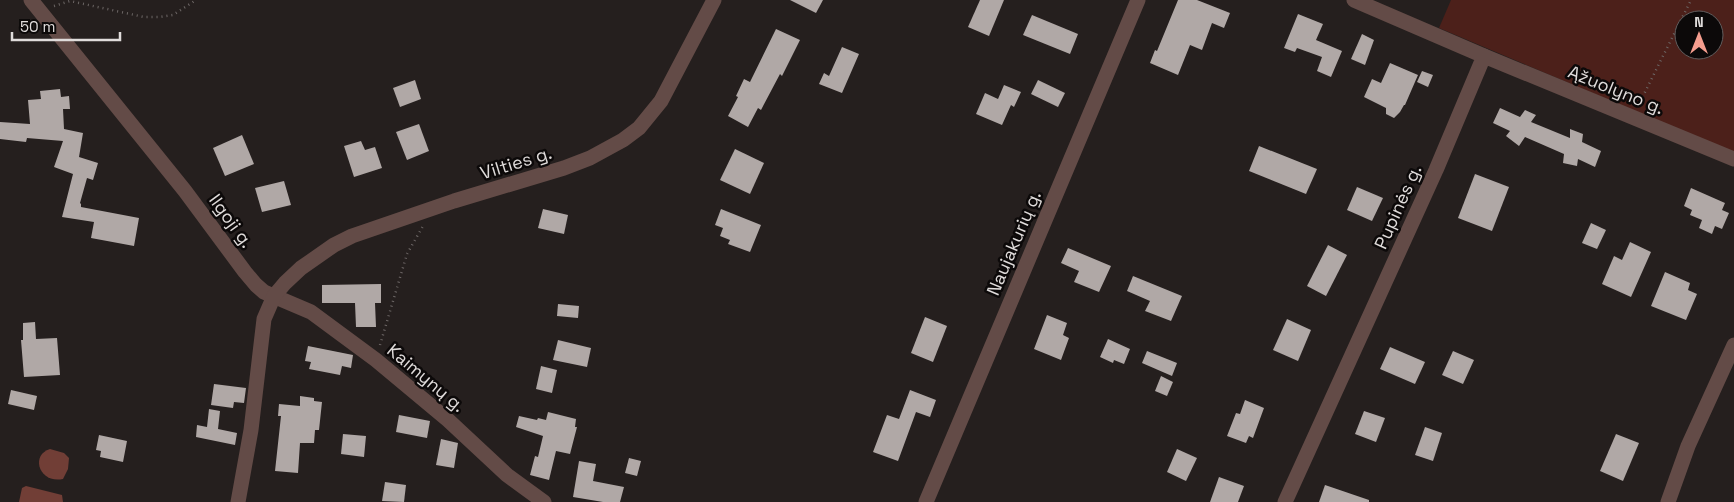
<svg xmlns="http://www.w3.org/2000/svg" width="1734" height="502" viewBox="0 0 1734 502" font-family="'Space Grotesk',sans-serif">
	<style>
		.green { fill: #4c201a; fill-rule: evenodd }
		.water { fill: #713e36 }
		.building { fill: #b0a8a6 }
		.lines { fill: none; stroke-linecap: round; stroke-linejoin: round }
		.path { stroke: #6d6766; stroke-width: 2.5; stroke-dasharray: 1 4; stroke-linecap: butt }
		.street { stroke: #634b47; stroke-width: 15 }
		.labels { text-anchor: middle; stroke-width: 5; stroke-linejoin: round; paint-order: stroke }
		.street-label { font-size: 18px; fill: #e0dcdb; stroke: #0c0909 }
	</style>
	<rect width="100%" height="100%" fill="#251f1e"/>
	<!-- green -->
	<path class="green" d="M1451 0H1734V153L1439 28ZM1684 20H1714V50H1684Z"/>
	<!-- water -->
	<g class="water">
		<path d="M50 449 64 453 69 458 68 469 63 479C39 484 30 455 50 449Z"/>
		<polygon points="26,486 62,495 63,502 19,502 22,488"/>
	</g>
	<!-- building -->
	<g class="building">
		<polygon points="790,0 823,0 816,13"/>
		<polygon points="980,0 1004,0 989,36 968,27"/>
		<polygon points="1178,0 1197,0 1230,13 1224,28 1212,23 1202,50 1190,45 1178,75 1150,63 1155,50 1157,51"/>
		<polygon points="1298,14 1323,24 1316,40 1342,51 1331,77 1317,71 1322,57 1297,48 1295,52 1284,48"/>
		<polygon points="1032,15 1078,34 1070,54 1023,35"/>
		<polygon points="776,29 800,40 782,76 780,74 761,110 758,108 748,127 728,116 738,97 736,96 744,79 750,82"/>
		<polygon points="1362,34 1374,40 1365,65 1351,59"/>
		<polygon points="842,47 859,54 842,93 819,84 824,73 829,76"/>
		<polygon points="1390,63 1418,75 1405,105 1404,105 1400,112 1394,118 1386,114 1386,108 1364,97 1372,79 1381,83"/>
		<polygon points="1422,71 1433,75 1428,87 1417,82"/>
		<polygon points="415,80 421,99 400,107 393,88"/>
		<polygon points="1038,80 1065,93 1058,107 1031,94"/>
		<polygon points="1004,85 1021,92 1014,107 1011,105 1002,125 976,114 985,93 998,99"/>
		<polygon points="60,89 61,97 69,96 70,109 63,109 64,129 83,133 79,157 98,163 93,180 87,178 80,203 81,204 81,207 139,218 134,246 91,238 94,222 62,217 73,174 54,167 63,141 27,138 26,142 0,139 0,122 30,124 28,100 41,99 40,91"/>
		<polygon points="1500,108 1520,117 1525,110 1536,115 1531,122 1570,138 1570,129 1583,134 1582,142 1601,151 1595,167 1578,159 1577,166 1563,163 1564,154 1525,137 1519,146 1506,136 1510,131 1493,123"/>
		<polygon points="419,124 429,151 407,160 396,132"/>
		<polygon points="242,135 254,164 225,176 213,148"/>
		<polygon points="361,141 365,150 375,147 382,168 354,177 344,146"/>
		<polygon points="1259,146 1317,169 1306,194 1249,171"/>
		<polygon points="735,149 764,163 750,194 720,180"/>
		<polygon points="1475,174 1509,187 1492,231 1458,218"/>
		<polygon points="284,181 291,205 262,212 255,188"/>
		<polygon points="1357,187 1383,198 1372,221 1347,210"/>
		<polygon points="1691,188 1725,203 1722,210 1729,213 1722,229 1715,226 1712,234 1699,228 1702,220 1690,215 1692,210 1684,206"/>
		<polygon points="543,209 568,215 564,234 538,228"/>
		<polygon points="721,209 761,225 750,252 728,244 730,240 720,236 723,228 715,225"/>
		<polygon points="1591,223 1606,230 1597,249 1582,243"/>
		<polygon points="1630,242 1651,252 1631,297 1602,284 1614,256 1622,260"/>
		<polygon points="1328,245 1347,255 1326,296 1307,286"/>
		<polygon points="1068,248 1111,266 1099,292 1074,282 1079,271 1061,263"/>
		<polygon points="1665,272 1690,283 1688,290 1697,294 1686,320 1651,306"/>
		<polygon points="1133,276 1182,296 1171,321 1145,311 1150,301 1127,291"/>
		<polygon points="381,284 381,303 375,303 376,327 356,327 355,303 322,303 322,285"/>
		<polygon points="558,304 579,306 578,318 557,316"/>
		<polygon points="1047,315 1067,323 1063,335 1069,338 1061,360 1034,349"/>
		<polygon points="925,317 947,326 933,362 911,353"/>
		<polygon points="1287,319 1311,330 1298,361 1273,350"/>
		<polygon points="35,322 36,339 57,338 60,375 24,377 21,340 23,340 23,323"/>
		<polygon points="1108,339 1130,349 1124,364 1114,360 1113,363 1100,357"/>
		<polygon points="558,340 591,348 587,367 553,360"/>
		<polygon points="308,346 353,355 351,368 342,366 340,375 309,369 311,362 305,361"/>
		<polygon points="1390,347 1425,362 1415,384 1380,369"/>
		<polygon points="1147,351 1177,363 1172,376 1142,363"/>
		<polygon points="1453,351 1474,360 1463,384 1442,375"/>
		<polygon points="541,366 557,370 552,393 536,389"/>
		<polygon points="1161,376 1173,382 1167,396 1155,391"/>
		<polygon points="214,384 246,388 244,403 234,402 233,408 211,405"/>
		<polygon points="11,390 37,396 34,410 8,404"/>
		<polygon points="910,390 936,400 930,417 916,412 898,461 873,452 887,415 899,419"/>
		<polygon points="300,396 314,398 314,401 322,402 319,430 315,430 314,443 300,443 298,473 275,471 281,416 278,416 279,404 300,406"/>
		<polygon points="1245,400 1264,408 1253,438 1249,436 1246,443 1227,436 1236,413 1240,414"/>
		<polygon points="209,409 220,411 218,429 237,433 235,445 196,437 197,425 207,427"/>
		<polygon points="1364,411 1385,418 1376,442 1355,434"/>
		<polygon points="548,412 576,419 575,427 577,427 570,454 556,451 549,480 530,475 535,456 538,457 543,436 516,427 519,416 537,420 538,418 546,420"/>
		<polygon points="399,415 430,421 427,438 396,432"/>
		<polygon points="1425,427 1442,433 1433,461 1415,455"/>
		<polygon points="343,434 366,436 364,457 341,454"/>
		<polygon points="1616,434 1639,443 1623,481 1600,471"/>
		<polygon points="99,435 127,441 123,462 100,457 101,451 96,450"/>
		<polygon points="441,439 458,443 454,468 436,465"/>
		<polygon points="1177,449 1197,458 1186,481 1167,472"/>
		<polygon points="629,458 641,461 637,476 625,473"/>
		<polygon points="579,461 596,464 593,481 624,487 620,502 603,502 573,497"/>
		<polygon points="1219,477 1244,486 1238,502 1210,502"/>
		<polygon points="385,482 406,485 404,502 382,501"/>
		<polygon points="1325,485 1369,500 1369,502 1319,502"/>
	</g>
	<g class="lines">
		<!-- path -->
		<g class="path">
			<polyline points="54,6 70,1 144,17 159,17 173,15 196,0"/>
			<polyline points="1638,106 1691,0"/>
			<polyline points="380,345 407,254 423,226"/>
		</g>
		<!-- street -->
		<g class="street">
			<polyline points="31,0 185,191 245,272 256,285 264,292 311,312 376,360 448,420 507,475 544,502"/>
			<polyline points="1484,56 1734,159"/>
			<polyline points="238,502 251,430 264,319 274,296 285,283 301,268 334,245 352,236 454,201 564,168 590,158 623,140 639,128 661,101 714,0"/>
			<polyline points="926,502 1138,0"/>
			<polyline points="1285,502 1436,170 1484,56 1354,0"/>
			<polyline points="1668,502 1688,446 1734,345"/>
		</g>
	</g>
	<g class="labels">
		<!-- street labels -->
		<g class="street-label">
			<text transform="translate(1616 90) rotate(22)" y="6">Ąžuolyno g.</text>
			<text transform="translate(516 163) rotate(-17)" y="6">Vilties g.</text>
			<text transform="translate(1398 207) rotate(-66)" y="6">Pupinės g.</text>
			<text transform="translate(231 221) rotate(54)" y="6">Ilgoji g.</text>
			<text transform="translate(1014 243) rotate(-67)" y="6">Naujakurių g.</text>
			<text transform="translate(426 378) rotate(40)" y="6">Kaimynų g.</text>
		</g>
	</g>
	<!-- north arrow -->
	<g transform="translate(1699 35)"><circle r="24" fill="#0c0909" stroke="#615d5d"/>
	<path d="M0-4L9 19L0 12L-9 19Z" fill="#f59d8e"/>
	<text y="-8" font-size="14" font-weight="bold" text-anchor="middle" fill="#e0dcdb">N</text>
	</g>
	<!-- scale -->
	<path d="M12 32v8h108v-8" fill="none" stroke="#e0dcdb" stroke-width="2.5"/>
	<text x="20" y="32" font-size="15" fill="#e0dcdb" stroke="#0c0909" stroke-width="4" paint-order="stroke">50 m</text>
</svg>
